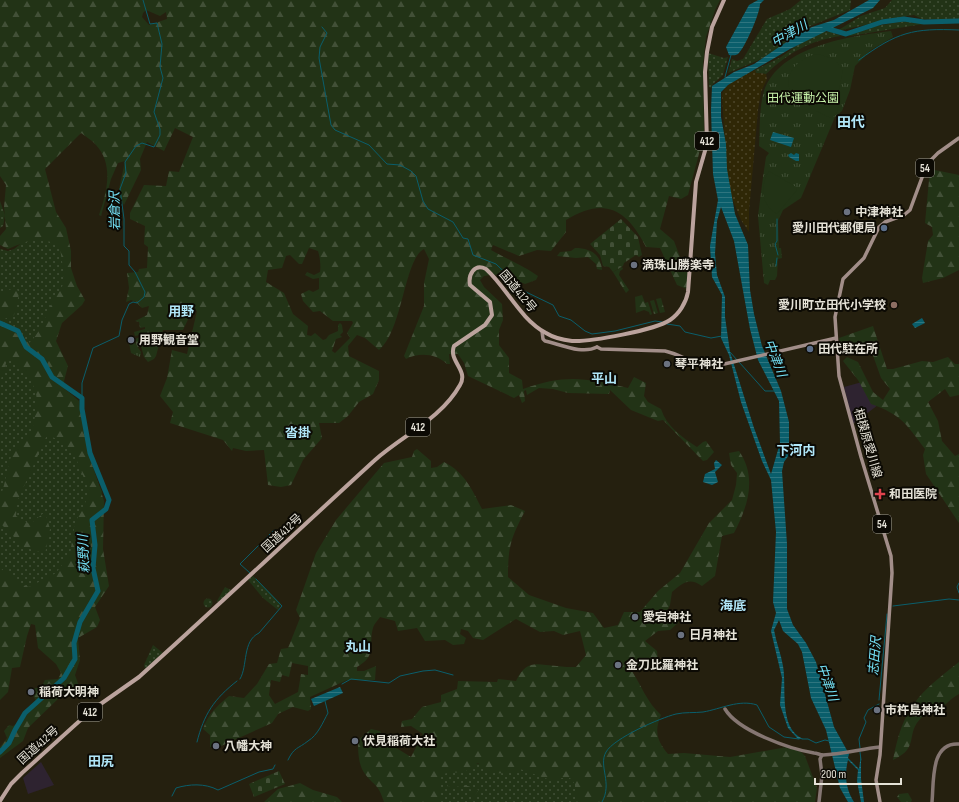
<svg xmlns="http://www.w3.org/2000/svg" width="959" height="802" viewBox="0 0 959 802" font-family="'Sofia Sans Condensed','Noto Sans JP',sans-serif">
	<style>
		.commercial { fill: #2e2330 }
		.grass { fill: url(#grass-dots) }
		.forest { fill: url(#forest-firs); fill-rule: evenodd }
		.sand { fill: url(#sand-dots) }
		.cemetery { fill: url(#cemetery-stones) }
		.park { fill: url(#park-tufts) }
		.pitch { fill: #223316 }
		.water { fill: url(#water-rules); fill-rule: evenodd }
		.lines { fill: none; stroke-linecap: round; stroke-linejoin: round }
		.stream { stroke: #0a5e6b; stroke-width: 1 }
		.river { stroke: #0a5e6b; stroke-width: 5 }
		.secondary { stroke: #857672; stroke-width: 3.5 }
		.primary { stroke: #a28e89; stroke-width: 3.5 }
		.highway { stroke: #bba39d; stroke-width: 4 }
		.worship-dot { fill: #6b7280; stroke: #0c0a04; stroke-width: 1.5 }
		.service-dot { fill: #5c6f8a; stroke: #0c0a04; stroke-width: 1.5 }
		.education-dot { fill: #8d6e63; stroke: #0c0a04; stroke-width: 1.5 }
		.health-dot { fill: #e0444e; stroke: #0c0a04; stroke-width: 1.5 }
		.labels { text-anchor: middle; stroke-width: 4; stroke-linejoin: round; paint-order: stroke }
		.shield { fill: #0c0a04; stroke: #a4a198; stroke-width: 1 }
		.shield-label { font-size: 11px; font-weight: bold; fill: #e5e2d7 }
		.park-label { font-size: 12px; fill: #c8f3ab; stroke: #0c0a04 }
		.poi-label { font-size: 12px; font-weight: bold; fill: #e5e2d7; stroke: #0c0a04; text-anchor: start }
		.street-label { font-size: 12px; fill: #e5e2d7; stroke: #0c0a04 }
		.water-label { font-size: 13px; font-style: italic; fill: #74e1f6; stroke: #0c0a04 }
		.neighbourhood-label { font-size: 13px; font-weight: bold; fill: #b1e7f9; stroke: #0c0a04 }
		.quarter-label { font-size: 14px; font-weight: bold; fill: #b1e7f9; stroke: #0c0a04 }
	</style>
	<defs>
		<pattern id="grass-dots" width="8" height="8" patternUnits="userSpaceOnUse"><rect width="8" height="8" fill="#223316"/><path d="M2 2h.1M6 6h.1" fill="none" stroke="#425037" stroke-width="1.8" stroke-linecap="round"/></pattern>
		<pattern id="forest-firs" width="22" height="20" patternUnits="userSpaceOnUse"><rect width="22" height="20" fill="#223316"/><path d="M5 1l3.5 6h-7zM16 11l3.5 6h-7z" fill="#425037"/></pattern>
		<pattern id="sand-dots" width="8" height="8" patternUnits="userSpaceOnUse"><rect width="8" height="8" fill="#2f2706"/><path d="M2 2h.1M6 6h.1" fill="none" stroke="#4d462a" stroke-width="1.8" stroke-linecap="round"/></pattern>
		<pattern id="cemetery-stones" width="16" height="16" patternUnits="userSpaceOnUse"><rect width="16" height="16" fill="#223316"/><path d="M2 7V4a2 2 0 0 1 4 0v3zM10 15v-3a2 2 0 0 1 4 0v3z" fill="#425037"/></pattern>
		<pattern id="park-tufts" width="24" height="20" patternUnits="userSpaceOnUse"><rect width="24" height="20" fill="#223316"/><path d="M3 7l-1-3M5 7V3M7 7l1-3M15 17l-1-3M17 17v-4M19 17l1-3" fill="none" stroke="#425037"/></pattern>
		<pattern id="water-rules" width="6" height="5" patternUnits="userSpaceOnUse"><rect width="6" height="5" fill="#0a5e6b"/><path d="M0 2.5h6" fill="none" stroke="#2e757f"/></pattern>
	</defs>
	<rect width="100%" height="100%" fill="#25200f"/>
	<!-- commercial -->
	<g class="commercial">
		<polygon points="862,382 878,405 853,424 844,387"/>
		<polygon points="41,762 54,785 28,794 23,778"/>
	</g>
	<!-- grass -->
	<g class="grass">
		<polygon points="801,0 851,0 850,10 798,31 780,47 759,60 728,73 732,59 737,61 743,59 767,19 790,9"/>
		<polygon points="892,0 959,0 959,19 922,19 914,15 907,16 837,31 861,16 885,8"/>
		<polygon points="905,21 929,23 850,36 849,34 866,28"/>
		<path d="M821 32H831L841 36C811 40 788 53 766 74L756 73 755 70 781 57 803 41Z"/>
		<polygon points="708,53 724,58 728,57 723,75 713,84 711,88 709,87"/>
		<polygon points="0,201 5,215 3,226 0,228"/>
		<polygon points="59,226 67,286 47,375 74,397 85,452 102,492 90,510 89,587 0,619 0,249 8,251 14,249 23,242"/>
		<polygon points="253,576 281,604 278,610 263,598 248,580"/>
		<polygon points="225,587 231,590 218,602 217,601"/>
		<circle cx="208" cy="603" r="4.5"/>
		<polygon points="153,645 163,653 145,669 144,665"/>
		<polygon points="473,762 497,770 518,766 575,778 579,802 438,802 439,770"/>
	</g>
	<!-- forest -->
	<g class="forest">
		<path d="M0 0H720L715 10 706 37 703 64 704 135 688 195 681 199 669 196 660 229 674 241 680 257 688 266 687 289 677 285 660 248 646 247C627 209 604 196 566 220V232L551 251 537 250 519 256 493 245 491 250C505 258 526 267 538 276L536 280 525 284C503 276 511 272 484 276L480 280 484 287 502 304 503 320 499 330V345L509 358V373L522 380 523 389C566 374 585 378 628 388L634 377 646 383 644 396 648 402 661 409C667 427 682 437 697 447L703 442 706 441 714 452 707 460 703 461 663 420 658 421 631 410 610 390 609 394 568 393 553 389 539 388 527 395 526 390 524 391 525 401 522 403 519 395 514 398 468 376 464 363 458 354H449L450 364H447C436 354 420 352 406 359L404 356 424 306V283L429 259 424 249C404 259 403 330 379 350L365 338 357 335 348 346 349 356 379 371V380L373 394 359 402 348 416 339 423H319L322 438 303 460 291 485 281 487 268 485 264 450 246 451 233 448 232 451 223 440 170 423 173 412 160 396 167 378 172 350 187 354 197 311 193 309 183 330H163L156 356 154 359 148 362 144 357 141 346 137 347 135 339 140 337 139 335 135 336 134 332 145 329V327L140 328 139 322 135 321 147 315 149 306 142 308 136 302 131 300 126 302 129 288 127 273 138 272 139 269 147 268 148 247 144 244 145 226 130 219V213L144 185 166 186 169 171 179 172 193 137 175 128 164 151 147 142 140 159 141 170 124 205 118 194 125 161 118 163 111 179 101 216 99 215C107 193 114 164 96 145 92 140 86 137 81 133L45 169 56 212 66 228 71 251V268L77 286 85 300 82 305 62 323 56 341 68 366 64 381 65 389 79 401 87 448 104 501 103 549 109 586 95 607 100 620 97 627 78 638 80 660 75 675 79 686 62 695 28 728 23 741 0 758V747L7 738 4 731 9 725 13 726 24 719 36 701 32 693 35 688H41L45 680 58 679 61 673 56 664 38 648 35 625 31 624 27 636 20 667 12 668 8 692 0 700V568L23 585 29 587 56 573 70 554 75 523 90 493 73 451 57 439 47 435 17 502 16 516 30 524 45 512 50 529 45 554 24 547 0 523V491L2 492C9 473 7 445 29 437 34 428 38 403 36 393 33 381 22 367 13 360H7L0 382V294L16 287 19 294 14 315 2 320 15 333 29 343C42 331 44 318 52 303 55 296 61 291 63 284 65 273 61 258 60 247 39 237 29 240 8 249L0 245V236L6 229 4 207 6 185 0 176ZM146 10 160 16 166 12 167 19 149 25 142 17 143 13ZM309 248 318 251C320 257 321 266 320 272L314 275 307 272 305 275 313 279 319 278V289L313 292 309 290 301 294 303 301 313 312 320 311 333 321H352L353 323 347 333 350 338 335 353 332 351 336 339 342 337 340 335 343 332 342 325 340 323 338 325V331L329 335 326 339 323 340 315 333 311 336 307 335 308 326 293 314 284 293 266 282 268 270 282 268 286 256 290 255 299 264H302Z"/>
		<polygon points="930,169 959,175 959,270 943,278 923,283 922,278 928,241 933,235 932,227 925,223"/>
		<path d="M575 248C590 248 601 254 602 270L597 269 596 264 588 257 576 258 557 256 560 252 571 251Z"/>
		<polygon points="622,267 623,269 620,271 619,275 629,290 626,293 613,272"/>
		<polygon points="642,295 645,303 648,302 652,314 650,315 649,312 644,310 636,313 635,297"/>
		<polygon points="661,298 665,312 660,313 656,299"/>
		<polygon points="654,300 658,313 654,314 650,301"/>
		<path d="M873 326 887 369H893L922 361 933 362 948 357 955 364H959V395L950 397 945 389 928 402 938 421 942 441 955 456 959 454V523L926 474 923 455 925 449C906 424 902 415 871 404L858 380 843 361 847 357 858 362 873 392 883 400 890 389 881 378 871 350 850 354 841 352 839 338Z"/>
		<path d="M417 449 431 461V468L437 467 444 462C464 472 472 489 482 509L511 505 525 511C511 538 508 546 508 577L529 595 566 608 593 613 604 628 618 625 624 612H640L658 591 680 573 709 523 732 500 736 485 737 473 731 465 729 453 739 451C758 478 747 508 734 533L722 536 715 576 702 586C689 577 683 583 672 592L670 605 662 622H679L670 630 658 631 645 641 657 651 659 670 649 668 632 671C642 687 647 702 661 715 654 731 657 741 668 754L684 753 730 757 787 747 801 752 805 756 817 788 815 802H575V784L570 778H559L553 781 520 769C506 776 489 775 478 763H474C467 778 452 769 441 775L440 802H384C378 783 375 787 365 774 358 765 358 750 358 740L371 729 380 731 385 741 411 757 423 734 411 726 401 727 402 721 412 719 422 707 441 702V695L457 689 458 681 497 682 498 679 516 681C527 658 537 665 557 666 563 667 570 667 576 667L586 655 580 631 563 635 554 631 540 632 516 619 483 640 473 638 468 631 461 629 460 634 466 638 464 644 453 645 445 640 425 641 417 628 398 631 395 621 380 617C378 620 374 624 373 628 368 645 378 655 357 667V671H364L376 666 375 680H347L310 697 311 709 308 711 293 707 278 714 272 723 221 746 210 747V735L203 729C208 714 217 706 229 696L244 698 257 684 269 664 277 663 281 649 288 648 300 618 296 610 316 553 336 520 384 463 412 457 414 451ZM292 663 308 666V675L301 674 298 692 275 704 269 695 271 680 280 682 282 675 289 677Z"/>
		<path d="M959 662V694C950 699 943 708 934 712 930 714 925 713 922 717 904 734 921 747 893 760 903 707 918 694 959 662Z"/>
		<polygon points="300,783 313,790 337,797 342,802 264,802 278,789"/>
		<polygon points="448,783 462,784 479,790 474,796 471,794 474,790 455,786 449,793 447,792 450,787 447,786"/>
		<polygon points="908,793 912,800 911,802 901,802 897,797 899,794"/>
	</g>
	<!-- sand -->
	<path class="sand" d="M755 70 756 73 766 74 767 79 761 92 758 110 749 211V232L741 220 725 181V144L722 95C725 82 744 76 755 70Z"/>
	<!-- cemetery -->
	<g class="cemetery">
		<polygon points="621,219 638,237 642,255 639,257 636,255 624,263 623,266 613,272 609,267 603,266 600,255 590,244"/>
		<polygon points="279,771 285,784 254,797 249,784"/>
	</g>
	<!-- park -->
	<g class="park">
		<path d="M891 31 893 37 871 50 855 66 850 90 842 111 835 117 801 198 783 210 778 221 779 248H781L782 258 778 259 777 276 775 280H770L768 285 764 283 758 216 763 177 766 157 769 153 759 146C760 128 759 108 764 91 779 46 851 36 891 31Z"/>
		<polygon points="129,343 135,343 141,352 140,357 131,353"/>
	</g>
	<!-- pitch -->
	<g class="pitch">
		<path d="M818 54 834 59 843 70 837 99 840 102 836 115 831 118 816 111V108C809 104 797 99 792 93 779 76 802 55 818 54Z"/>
		<path d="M769 171 796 187 797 190 777 214C760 204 760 186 769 171Z"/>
	</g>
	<!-- water -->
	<g class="water">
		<path d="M758 0H764L760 4C760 13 745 48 738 54 735 56 732 55 729 55L726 47 749 5Z"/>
		<path d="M869 0H880L873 8 790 49 728 85 721 92V117L726 144 727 169 735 214 748 245 750 290 754 314 762 346 781 391 789 422V455L784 462 782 471 787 544V609L793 625 806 643 816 662 834 727 849 754 848 758 859 769 861 754V779L864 802H861L857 781 858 770 848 760C844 775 846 789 854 802H848L840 788 826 730 811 698 802 652 798 644 783 631 779 620 774 630C776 642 781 654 783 666 787 687 778 728 803 739H798L788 728 780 705 782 678 771 631 776 613 773 602 776 532 771 480 762 461 741 402 729 355 721 338 722 295 712 277 710 246 718 200 713 174 711 110 712 86 734 72 754 64 797 35 812 27 834 20ZM721 207 734 241 750 329 758 360 779 401 780 443 771 474 754 428 730 352 725 317V297L717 275 715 254 717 221Z"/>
		<polygon points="773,132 794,138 791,147 770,140"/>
		<polygon points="791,153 794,155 796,153 799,154 799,161 796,161 789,157 788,155"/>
		<polygon points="922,318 925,323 915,328 912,324"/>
		<polygon points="716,460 722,465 715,472 718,482 712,485 703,482 705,474 715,469 714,463"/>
		<polygon points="340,687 343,693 314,706 311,699"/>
	</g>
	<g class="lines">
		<!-- stream -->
		<g class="stream">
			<polyline points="322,27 327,33 320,47 319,58 331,125 335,130 369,145 387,164 400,165 411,171 416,176 423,201 428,209 453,222 463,238 468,239 473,255 496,264 524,291 553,305 559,316 571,320 585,331 592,334 615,331 655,321 662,322"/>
			<path d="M859 60C897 32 913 28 959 30"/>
			<polyline points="725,77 731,55"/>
			<polyline points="777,219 777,241 775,244 778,255"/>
			<polyline points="776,266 777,258"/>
			<polyline points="667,324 680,326 685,332 711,338 722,336"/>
			<polyline points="730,352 737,360"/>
			<polyline points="739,362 765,391 775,391"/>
			<polyline points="82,398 82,383 93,348 119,336 122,320 129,304 133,302 137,303 144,297 145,292 135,272 129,265 129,251 124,246 124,219 120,189 126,173 125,162 136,146 142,143 154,147 160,135 160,129 154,112 163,78 160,67 162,44 157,23 150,24 143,0"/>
			<polyline points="250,573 240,564 274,530"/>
			<polyline points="959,583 957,587 959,593"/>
			<polyline points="893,606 949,599 959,600"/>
			<path d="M240 679C248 666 242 641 259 633L282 606 256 579"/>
			<polyline points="342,684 351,679 389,683 400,676 423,671 435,670 453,675"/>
			<polyline points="879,700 887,614"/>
			<polyline points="802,739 808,739 816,743 825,740 829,741"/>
			<path d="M197 742C204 714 214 699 237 681"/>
			<polyline points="860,748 859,739 866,722 864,718 868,710 879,704"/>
			<polyline points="860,752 861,760"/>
			<path d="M288 760C294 747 298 749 308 741 318 735 323 722 328 713L325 701"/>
			<path d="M172 796 176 788C189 784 205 783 218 790L259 772 273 769 275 765"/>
			<path d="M602 802C613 783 598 766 606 752 614 738 660 718 676 714 685 712 694 713 703 712 721 709 739 699 757 705L769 727 784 737 799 739"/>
		</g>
		<!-- river -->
		<g class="river">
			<polyline points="825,28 846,34 882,22 904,19 924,22 959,21"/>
			<polyline points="0,323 18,331 26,347 42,359 52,377 82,398 82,409 90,453 109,500 106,509 92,520 95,545 93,568 98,591 80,622 74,643 75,659 64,678 25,713 15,730 9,743 0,752"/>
		</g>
		<!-- secondary -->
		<g class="secondary">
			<path d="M725 709C738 731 790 749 814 753 817 753 820 755 823 755 842 754 861 749 880 747"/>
			<polyline points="819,802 822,775 820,759 822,755"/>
			<path d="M932 802C934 782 930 742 959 744"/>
		</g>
		<!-- primary -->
		<g class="primary">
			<path d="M542 331 543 339 545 341C560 344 582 355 597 347"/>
			<path d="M597 347 601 349 665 351C687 356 696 369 720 365L836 338"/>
			<polyline points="880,802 876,780 880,755 892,573 891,556 861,457 839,376 835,317 843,279 864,258 879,227 885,222 904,215 910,210 927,164 938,153 959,138"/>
		</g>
		<!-- highway -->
		<path class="highway" d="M0 801 11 784 22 773 75 725 92 710 139 677C218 606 296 532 375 460 403 435 441 419 460 385 469 370 448 361 454 346L485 325 492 315 490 302 470 285C468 275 474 263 486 269 507 288 520 319 546 333 554 338 563 340 572 341 591 342 655 330 670 320 679 314 686 303 688 292L696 182 707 144 705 72 707 52 712 27 724 0"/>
	</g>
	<!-- markers -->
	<g class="worship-dot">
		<circle cx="847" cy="212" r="4"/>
		<circle cx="634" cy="265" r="4"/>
		<circle cx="131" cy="340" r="4"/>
		<circle cx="667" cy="364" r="4"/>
		<circle cx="635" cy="617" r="4"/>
		<circle cx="681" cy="635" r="4"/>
		<circle cx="618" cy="665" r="4"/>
		<circle cx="31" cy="692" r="4"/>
		<circle cx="877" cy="710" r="4"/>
		<circle cx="355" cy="741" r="4"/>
		<circle cx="216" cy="746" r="4"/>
	</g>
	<g class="service-dot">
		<circle cx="884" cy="228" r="4"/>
		<circle cx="810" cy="349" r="4"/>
	</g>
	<circle class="education-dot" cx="894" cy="305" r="4"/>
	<path class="health-dot" d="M878 488h4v4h4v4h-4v4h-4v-4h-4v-4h4z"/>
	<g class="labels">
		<!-- shield labels -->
		<g class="shield">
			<rect x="695" y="132" width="24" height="18" rx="3"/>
			<rect x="916" y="159" width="18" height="18" rx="3"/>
			<rect x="406" y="418" width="24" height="18" rx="3"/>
			<rect x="873" y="515" width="18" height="18" rx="3"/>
			<rect x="78" y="703" width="24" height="18" rx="3"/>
		</g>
		<g class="shield-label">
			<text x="707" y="145">412</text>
			<text x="925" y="172">54</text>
			<text x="418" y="431">412</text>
			<text x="882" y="528">54</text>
			<text x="90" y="716">412</text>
		</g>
		<!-- park labels -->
		<g class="park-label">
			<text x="803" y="102">田代運動公園</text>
		</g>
		<!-- poi labels -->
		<g class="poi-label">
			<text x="855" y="216">中津神社</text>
			<text x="876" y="232" text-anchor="end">愛川田代郵便局</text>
			<text x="642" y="269">満珠山勝楽寺</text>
			<text x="886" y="309" text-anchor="end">愛川町立田代小学校</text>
			<text x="139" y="344">用野観音堂</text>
			<text x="818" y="353">田代駐在所</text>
			<text x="675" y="368">琴平神社</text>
			<text x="889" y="498">和田医院</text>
			<text x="643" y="621">愛宕神社</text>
			<text x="689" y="639">日月神社</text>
			<text x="626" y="669">金刀比羅神社</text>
			<text x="39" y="696">稲荷大明神</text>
			<text x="885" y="714">市杵島神社</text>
			<text x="363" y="745">伏見稲荷大社</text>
			<text x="224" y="750">八幡大神</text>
		</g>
		<!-- street labels -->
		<g class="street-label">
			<text transform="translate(518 291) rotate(50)" y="4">国道412号</text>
			<text transform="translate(868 443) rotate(74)" y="4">相模原愛川線</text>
			<text transform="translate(282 533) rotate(-43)" y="4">国道412号</text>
			<text transform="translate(38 745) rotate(-42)" y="4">国道412号</text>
		</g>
		<!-- water labels -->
		<g class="water-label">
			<text transform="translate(789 33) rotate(-30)" y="5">中津川</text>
			<text transform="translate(114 211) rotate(-91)" y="5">岩倉沢</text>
			<text transform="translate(776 358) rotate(69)" y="5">中津川</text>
			<text transform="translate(83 554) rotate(-93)" y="5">萩野川</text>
			<text transform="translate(874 656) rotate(-85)" y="5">志田沢</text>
			<text transform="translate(828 682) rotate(71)" y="5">中津川</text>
		</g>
		<!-- neighbourhood labels -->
		<g class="neighbourhood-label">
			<text x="181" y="316">用野</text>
			<text x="604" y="383">平山</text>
			<text x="298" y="437">沓掛</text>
			<text x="796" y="455">下河内</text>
			<text x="733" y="610">海底</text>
			<text x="358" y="651">丸山</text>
			<text x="101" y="766">田尻</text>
		</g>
		<!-- quarter labels -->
		<g class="quarter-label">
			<text x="851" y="127">田代</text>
		</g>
	</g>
	<!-- scale -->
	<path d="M815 778v6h86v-6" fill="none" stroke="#e5e2d7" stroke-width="2"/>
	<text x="821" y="778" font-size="12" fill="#e5e2d7" stroke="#0c0a04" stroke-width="3" paint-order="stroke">200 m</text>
</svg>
